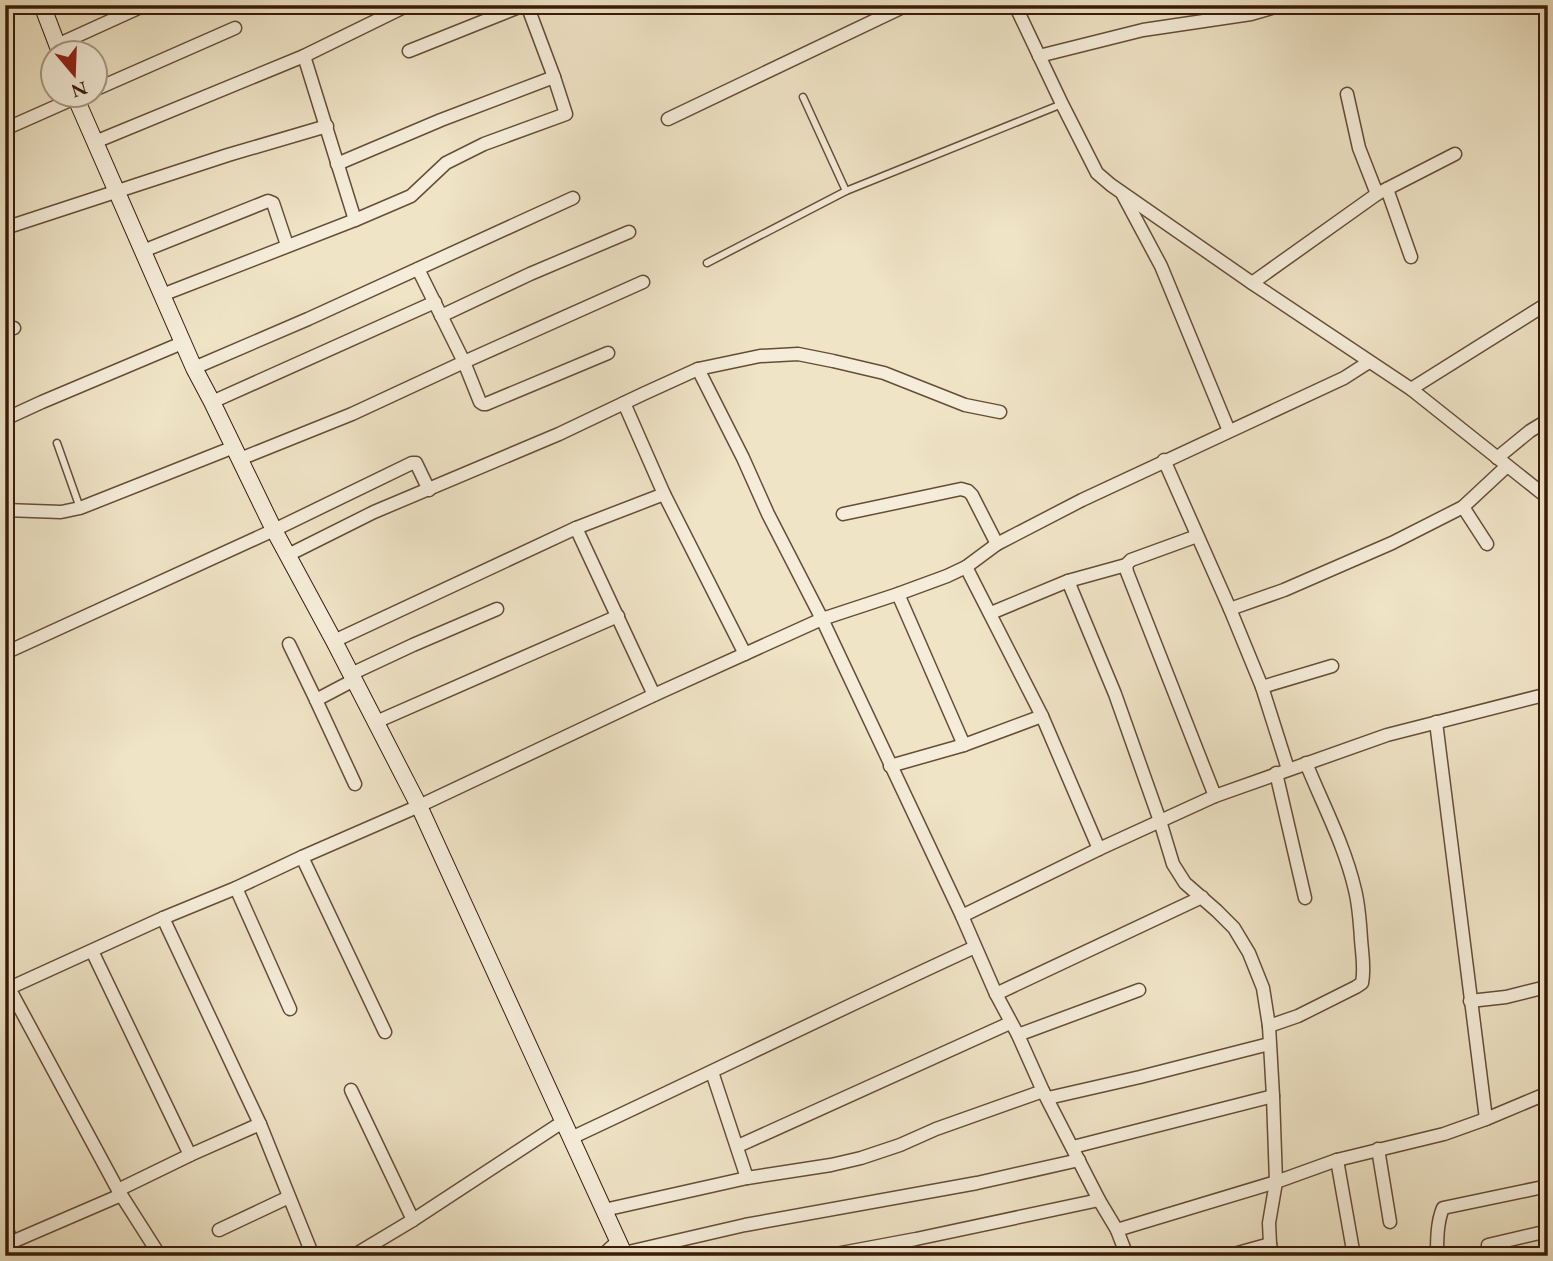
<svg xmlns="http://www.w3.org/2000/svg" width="1553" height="1261" viewBox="0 0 1553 1261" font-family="'EB Garamond',serif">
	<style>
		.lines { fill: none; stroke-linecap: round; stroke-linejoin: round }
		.lane-casing { stroke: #664d38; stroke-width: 9 }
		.street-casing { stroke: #664d38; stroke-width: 15 }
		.secondary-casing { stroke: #391b09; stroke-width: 18 }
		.lane { stroke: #f5edda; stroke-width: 6 }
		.street { stroke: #f5edda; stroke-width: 12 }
		.secondary { stroke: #f5edda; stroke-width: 16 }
	</style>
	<rect width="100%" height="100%" fill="#efe4c6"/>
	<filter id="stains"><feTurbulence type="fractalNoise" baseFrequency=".00286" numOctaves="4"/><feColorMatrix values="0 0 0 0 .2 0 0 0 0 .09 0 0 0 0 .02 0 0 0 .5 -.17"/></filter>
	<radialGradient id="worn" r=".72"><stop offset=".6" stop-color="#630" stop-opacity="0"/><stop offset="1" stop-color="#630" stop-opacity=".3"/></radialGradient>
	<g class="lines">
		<!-- lane casing -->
		<g class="lane-casing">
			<g id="lane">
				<polyline points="803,97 846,191"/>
				<polyline points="707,263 846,191 1062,104"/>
				<polyline points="57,443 80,508"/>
			</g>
		</g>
		<!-- street casing -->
		<g class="street-casing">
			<g id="street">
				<polyline points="1015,5 1062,104 1097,173 1111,185 1252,283 1411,389 1548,498"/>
				<polyline points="57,45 145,5"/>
				<polyline points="409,51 524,5"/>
				<polyline points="304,56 355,220"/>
				<polyline points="1039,56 1143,30 1251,14 1282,5"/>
				<polyline points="94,90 235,28"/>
				<polyline points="1347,94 1359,148 1377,194"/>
				<polyline points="668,119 907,5"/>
				<polyline points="5,129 84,94"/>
				<polyline points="95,142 304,56 408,5"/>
				<polyline points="337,164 441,120 554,77"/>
				<polyline points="1387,189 1411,257"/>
				<polyline points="1123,195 1161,266 1229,431"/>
				<polyline points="5,228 228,155 327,126"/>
				<polyline points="143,251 268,201 273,203 287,245"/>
				<polyline points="1252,283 1377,194 1455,154"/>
				<polyline points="162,295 355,220 411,196 446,163 484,144 566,114 554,77 527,5"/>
				<polyline points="441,316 530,274 629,232"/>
				<polyline points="5,331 14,328"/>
				<polyline points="608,353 486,404 483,404 480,402 464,362 643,282"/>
				<polyline points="194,368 308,319 573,198"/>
				<polyline points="698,369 743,458 768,514 822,619 962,916 996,994 1018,1035 1043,1091 1099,1200 1117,1230 1127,1256"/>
				<polyline points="1411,389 1548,303"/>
				<polyline points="212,402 435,302"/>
				<polyline points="624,403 664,494 745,654"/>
				<polyline points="5,419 42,402 182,343"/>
				<polyline points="1497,458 1530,431 1548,420"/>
				<polyline points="240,459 352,414 464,362 418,269"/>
				<polyline points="1164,460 1230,609 1262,687 1288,769"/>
				<polyline points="1463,507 1487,544"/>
				<polyline points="5,510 61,512 80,508 234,447"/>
				<polyline points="843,514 961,489 968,491 972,495 997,544"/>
				<polyline points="576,528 654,695"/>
				<polyline points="288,555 374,512 559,434 643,394 698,369 760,356 798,354 833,361 884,373 965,405 1000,412"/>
				<polyline points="1126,565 1127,572 1215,796"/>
				<polyline points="966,567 1042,716 1099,849"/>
				<polyline points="1068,581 1115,694 1160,821 1173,864 1185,883 1217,911 1234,928 1249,953 1263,988 1269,1026 1273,1096 1276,1182 1269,1223 1270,1244 1272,1256"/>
				<polyline points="898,594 964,745"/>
				<polyline points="1230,609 1284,590 1392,543 1463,507 1507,466"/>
				<polyline points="991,613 1068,581 1126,565 1131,560 1197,536"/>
				<polyline points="334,641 576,528 664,494"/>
				<polyline points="289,644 316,700"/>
				<polyline points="5,653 274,530 412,463 416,463 429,490"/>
				<polyline points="351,674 413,645 497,609"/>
				<polyline points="354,680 316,700 355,784"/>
				<polyline points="1262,687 1332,666"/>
				<polyline points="376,722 618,616"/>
				<polyline points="1436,722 1486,1119"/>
				<polyline points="890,766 964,745 1042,716"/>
				<polyline points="1276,773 1305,898"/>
				<polyline points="302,857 385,1032"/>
				<polyline points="236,888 290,1009"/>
				<polyline points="962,916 1099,849 1215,796 1387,735 1548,694"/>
				<polyline points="163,918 260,1124 313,1256"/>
				<polyline points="92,951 190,1155"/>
				<polyline points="9,988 118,1190 160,1256"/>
				<polyline points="5,990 163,918 236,888 302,857 419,806 654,695 822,619 898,594 947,576 966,567 997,544 1082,500 1344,378 1369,362"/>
				<polyline points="996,994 1202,897"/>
				<polyline points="1470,1001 1506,997 1542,988"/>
				<path d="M1269 1026 1298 1016 1356 987 1362 983C1365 968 1362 954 1361 939 1360 923 1359 906 1355 890 1345 846 1323 805 1306 763"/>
				<polyline points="1018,1035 1139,990"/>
				<polyline points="712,1072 747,1178"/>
				<polyline points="351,1090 413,1220"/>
				<polyline points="1048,1098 1140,1077 1269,1044"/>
				<path d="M571 1138C706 1075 840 1009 975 947"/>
				<polyline points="738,1146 1010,1023"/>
				<polyline points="1073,1147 1273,1096"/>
				<polyline points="1378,1149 1390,1222"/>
				<polyline points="1337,1160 1354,1256"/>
				<polyline points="118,1190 190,1155 260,1124"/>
				<polyline points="604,1210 747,1178 831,1165 861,1158 900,1145 936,1129 1043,1091"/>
				<polyline points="5,1225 12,1242"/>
				<polyline points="219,1230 289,1197"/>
				<polyline points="1117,1230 1276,1182 1337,1160 1444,1134 1486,1119 1548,1093"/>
				<polyline points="5,1245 121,1195"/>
				<polyline points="1488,1245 1548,1231"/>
				<polyline points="624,1253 745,1225 977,1183 1079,1160"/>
				<polyline points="353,1256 413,1220 564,1121"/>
				<polyline points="602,1256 618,1241"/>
				<polyline points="825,1256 916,1239 1099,1200"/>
				<polyline points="1227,1256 1270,1244"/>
				<path d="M1437 1256C1437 1240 1437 1222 1443 1208L1548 1186"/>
			</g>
		</g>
		<!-- secondary casing -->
		<g class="secondary-casing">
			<g id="secondary">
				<polyline points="42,5 60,52"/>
				<polyline points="74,94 194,368 212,402 274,530 334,641 419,806 625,1256"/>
			</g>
		</g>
		<!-- lane -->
		<use href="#lane" class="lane"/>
		<!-- street -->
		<use href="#street" class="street"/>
		<!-- secondary -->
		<use href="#secondary" class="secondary"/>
	</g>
	<!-- margin -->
	<rect width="1553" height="1261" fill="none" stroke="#efe4c6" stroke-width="28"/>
	<rect x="7" y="7" width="1539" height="1247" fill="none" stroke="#391b09" stroke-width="3.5"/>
	<rect x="14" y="14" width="1525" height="1233" fill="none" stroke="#391b09" stroke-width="2"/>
	<!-- north arrow -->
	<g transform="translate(74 74) rotate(161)"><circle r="33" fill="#f5edda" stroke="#aa9986" stroke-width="2"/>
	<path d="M0-5L12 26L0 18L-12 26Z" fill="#8f2418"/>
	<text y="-10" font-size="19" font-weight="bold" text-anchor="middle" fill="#391b09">N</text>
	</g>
	<rect width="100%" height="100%" filter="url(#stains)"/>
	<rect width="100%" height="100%" fill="url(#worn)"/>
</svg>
